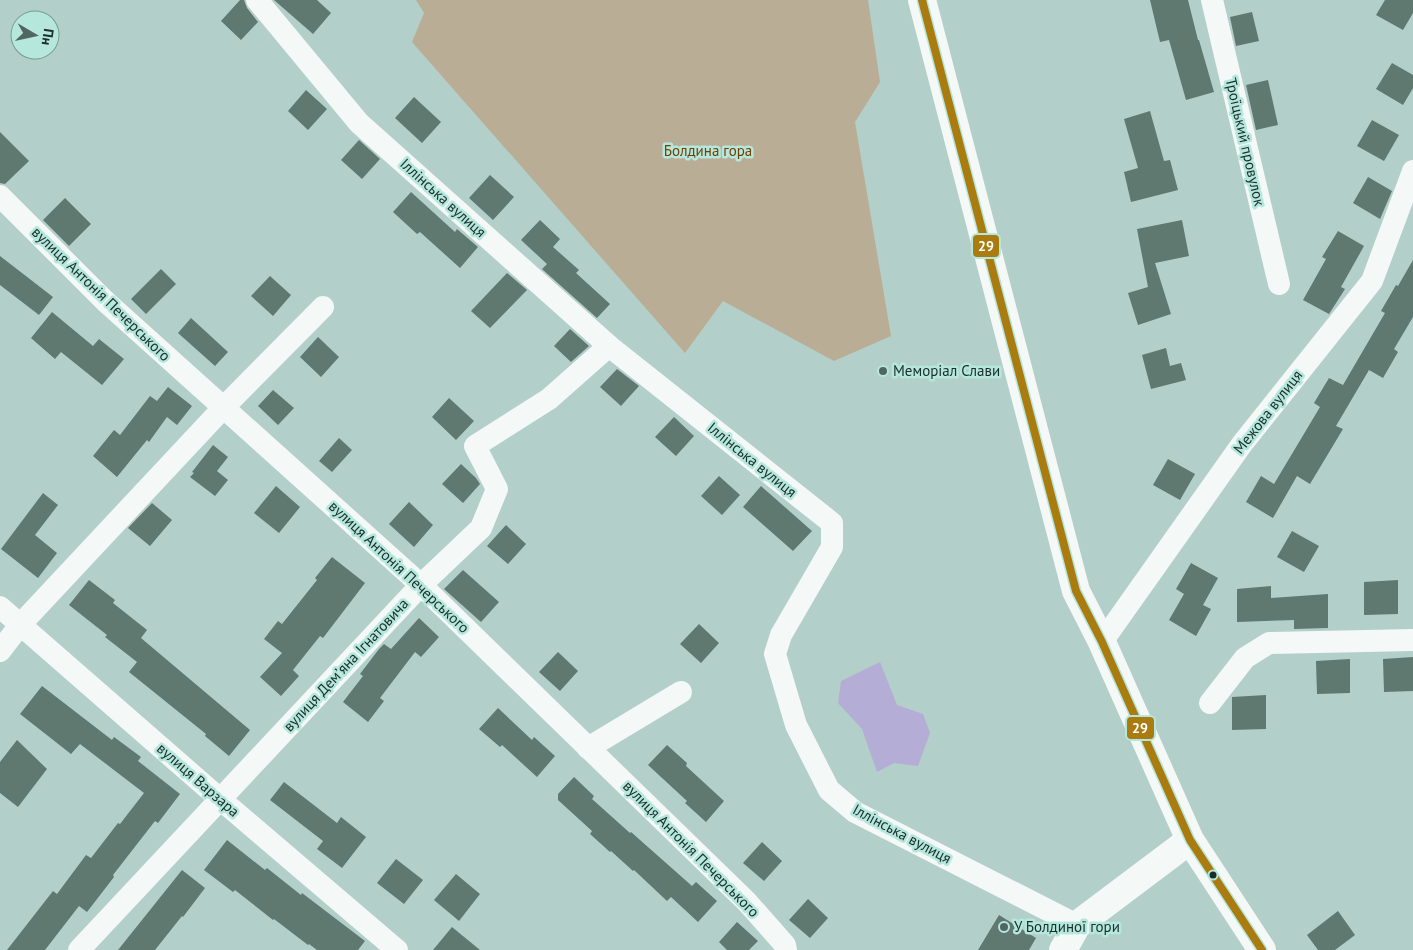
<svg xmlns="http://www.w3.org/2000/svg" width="1413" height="950" viewBox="0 0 1413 950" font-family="'PT Sans',sans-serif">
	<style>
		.green { fill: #baad95 }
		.water { fill: #b4add6 }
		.building { fill: #5f7870 }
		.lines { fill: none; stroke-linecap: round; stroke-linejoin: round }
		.minor { stroke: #f4f8f7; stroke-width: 22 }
		.major { stroke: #f4f8f7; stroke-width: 28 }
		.bus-1-casing { stroke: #b5e7dd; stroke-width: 11 }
		.bus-1 { stroke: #aa7c0f; stroke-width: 8 }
		.poi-dot { fill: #506662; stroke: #b5e7dd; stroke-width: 2 }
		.bus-dot { fill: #1a2e2b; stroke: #b5e7dd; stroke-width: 2 }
		.labels { text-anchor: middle; stroke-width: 5; stroke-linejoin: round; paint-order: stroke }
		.street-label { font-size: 15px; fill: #1a2e2b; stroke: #b5e7dd }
		.park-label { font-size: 15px; fill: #723e00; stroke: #b5e7dd }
		.poi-label { font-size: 15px; fill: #1a2e2b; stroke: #b5e7dd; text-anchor: start }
		.line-badge { stroke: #b5e7dd; stroke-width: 2 }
		.badge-label { font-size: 14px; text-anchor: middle; font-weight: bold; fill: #fff }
	</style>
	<rect width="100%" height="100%" fill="#b3cfc9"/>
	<!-- green -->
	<polygon class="green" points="416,0 868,0 880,82 855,122 891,336 834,361 723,301 685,353 412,42 424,13"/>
	<!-- water -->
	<polygon class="water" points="880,662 897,705 923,714 930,733 918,766 894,763 877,772 862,729 838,703 841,681"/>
	<!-- building -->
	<g class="building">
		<polygon points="240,0 244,0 247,8 258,22 241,40 221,21"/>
		<polygon points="274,0 317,0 331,13 313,34"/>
		<polygon points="1150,0 1188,0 1198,40 1199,40 1214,92 1186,100 1169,40 1160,42"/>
		<polygon points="1385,0 1413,0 1413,13 1403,30 1376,15"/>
		<polygon points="1252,12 1259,41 1236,46 1230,17"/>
		<polygon points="1392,63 1413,75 1413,88 1403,105 1376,89"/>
		<polygon points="1268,80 1278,125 1256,130 1246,85"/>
		<polygon points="306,90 327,109 308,130 288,111"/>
		<polygon points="414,97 441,122 422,143 395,118"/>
		<polygon points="1150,111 1164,161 1170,160 1178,190 1131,202 1124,172 1138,168 1124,119"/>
		<polygon points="1372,120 1399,135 1384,161 1357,146"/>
		<polygon points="0,132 29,161 5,184 0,183"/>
		<polygon points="359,140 380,159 362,179 341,160"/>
		<polygon points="490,175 514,197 493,220 469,198"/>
		<polygon points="1368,177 1392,191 1380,219 1353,203"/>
		<polygon points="411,192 455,232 457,229 478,247 460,268 420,232 417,234 393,212"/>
		<polygon points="65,198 91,224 69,246 43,220"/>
		<polygon points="540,220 560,239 553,247 579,270 576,273 610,304 597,318 542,269 547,264 521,240"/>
		<polygon points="1182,220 1189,256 1155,263 1171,314 1138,325 1128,293 1148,287 1137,229"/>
		<polygon points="1338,231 1364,246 1341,287 1345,289 1329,314 1303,300 1326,259 1322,257"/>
		<polygon points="0,256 53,297 39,315 0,285"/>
		<polygon points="1413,260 1413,317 1394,349 1398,352 1383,378 1369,370 1336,426 1343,429 1310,484 1297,476 1273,518 1246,502 1261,476 1274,484 1320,407 1314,403 1329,378 1343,385 1385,313 1381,311 1396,285 1398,286"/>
		<polygon points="161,269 176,284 146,314 131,299"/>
		<polygon points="507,273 527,290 490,328 471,311"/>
		<polygon points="270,276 291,295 273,316 251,296"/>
		<polygon points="52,312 93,346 99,339 124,359 102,385 61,352 55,359 31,338"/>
		<polygon points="191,318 228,352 215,366 178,333"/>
		<polygon points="570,329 589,346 571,362 554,346"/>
		<polygon points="318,337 339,357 321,377 300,357"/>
		<polygon points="1166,348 1170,366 1181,363 1186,380 1151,389 1142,355"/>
		<polygon points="617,369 639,386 621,406 600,387"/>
		<polygon points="168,387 192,406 177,425 167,417 149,442 147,440 117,477 93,456 114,430 120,435 150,396 157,401"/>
		<polygon points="273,390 294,408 278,425 258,406"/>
		<polygon points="449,398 474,421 456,440 432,417"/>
		<polygon points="674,417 694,436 676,456 655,437"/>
		<polygon points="339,438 352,450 332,472 319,461"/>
		<polygon points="213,445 228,457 217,471 228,480 215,496 190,477 194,473 192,472"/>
		<polygon points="1168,459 1195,474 1180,500 1153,485"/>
		<polygon points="461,464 476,478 480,484 463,503 442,484"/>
		<polygon points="719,476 740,495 722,515 701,496"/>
		<polygon points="276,486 300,507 279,533 254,513"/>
		<polygon points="761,486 812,531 793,551 743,507"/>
		<polygon points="43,493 58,505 35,535 57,553 38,578 1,549"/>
		<polygon points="409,502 433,525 414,547 389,524"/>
		<polygon points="152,503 172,520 150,546 128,528"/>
		<polygon points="506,525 526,544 508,564 487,546"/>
		<polygon points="1292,531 1319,546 1304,572 1277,557"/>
		<polygon points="332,557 365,583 323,638 320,636 293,670 299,676 281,696 260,677 282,653 264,639 278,621 282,624 317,580 315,578"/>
		<polygon points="1191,563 1218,578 1203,605 1211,609 1196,636 1169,620 1184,594 1176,589"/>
		<polygon points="463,570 499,602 481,622 444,589"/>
		<polygon points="89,580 115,600 113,603 147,630 141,638 250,730 229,756 205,736 206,734 129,672 137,662 105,637 107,635 69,605"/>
		<polygon points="1398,580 1398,614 1364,615 1364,582"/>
		<polygon points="1271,586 1271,598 1328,594 1328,628 1294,629 1294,620 1237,622 1237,589"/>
		<polygon points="419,618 439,637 421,657 415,652 380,698 384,701 368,722 343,702 363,676 360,674 379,649 384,644 391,649"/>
		<polygon points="699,624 719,643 701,663 680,644"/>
		<polygon points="558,652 578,671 560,691 539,672"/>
		<polygon points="1413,657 1413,691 1384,692 1383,659"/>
		<polygon points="1350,659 1350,693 1317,694 1316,661"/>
		<polygon points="42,686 112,740 114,737 141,757 138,761 180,794 158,823 155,821 113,875 114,877 87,912 79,906 45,950 7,950 53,891 57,894 86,855 91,858 118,823 120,824 144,793 80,744 71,754 20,714"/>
		<polygon points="1266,695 1266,729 1232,730 1232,697"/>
		<polygon points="498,708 532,740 534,737 555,756 537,777 502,745 500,747 479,729"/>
		<polygon points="17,740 47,769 18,807 0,793 0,762"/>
		<polygon points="667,745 687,763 686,766 724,801 706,822 685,803 687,801 648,765"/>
		<polygon points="574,777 594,796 592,799 630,833 631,832 692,886 696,882 717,901 698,922 671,897 667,901 634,870 633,871 611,851 610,852 590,834 592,831 558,800 558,794"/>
		<polygon points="284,782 337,823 341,817 366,837 342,868 317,849 323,841 270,800"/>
		<polygon points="227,840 265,870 267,868 301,895 302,893 365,941 358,950 317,950 309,944 308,945 274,919 273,920 235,890 233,892 204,870"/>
		<polygon points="762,842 782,861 764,881 743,863"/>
		<polygon points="396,859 423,880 404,904 377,883"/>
		<polygon points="182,870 205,888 183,917 182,916 155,950 118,950"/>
		<polygon points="456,874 480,894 459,921 434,900"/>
		<polygon points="808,899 828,918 810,938 789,920"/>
		<polygon points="1338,911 1355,935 1335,950 1318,950 1307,935"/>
		<polygon points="999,915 1036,938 1029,950 978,950"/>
		<polygon points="737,922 758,941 749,950 727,950 719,942"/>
		<polygon points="452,927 480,950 433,950"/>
	</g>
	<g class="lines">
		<!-- minor -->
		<g class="minor">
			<polyline points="257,0 359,123 609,346 832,523 832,547 781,635 775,654 796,725 829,790 855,812 1077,925"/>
			<polyline points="1212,0 1279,284"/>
			<polyline points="0,196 105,301 421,585 747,902 785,945 786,950"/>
			<polyline points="0,607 220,799 397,950"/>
			<polyline points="1102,642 1242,444 1372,281 1413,171"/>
			<polyline points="0,651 20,625 223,408 323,307"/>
			<polyline points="1210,703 1245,658 1269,643 1413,640"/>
			<polyline points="588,748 681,692"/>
			<polyline points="79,950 421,585 481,528 497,489 475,446 549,399 609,346"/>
		</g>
		<!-- major -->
		<g class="major">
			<polyline points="922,0 1076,591 1102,642 1190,840 1262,950"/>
			<polyline points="1063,950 1077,925 1190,840"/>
		</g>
		<!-- bus-1 casing -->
		<g class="bus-1-casing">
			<polyline id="bus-1" points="922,0 1076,591 1102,642 1190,840 1262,950"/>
		</g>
		<!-- bus-1 -->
		<use href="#bus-1" class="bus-1"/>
	</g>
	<!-- markers -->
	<g class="poi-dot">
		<circle cx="883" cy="371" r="5"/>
		<circle cx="1004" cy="927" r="5"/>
	</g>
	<circle class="bus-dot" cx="1213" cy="875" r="4.5"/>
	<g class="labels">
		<!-- street labels -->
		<g class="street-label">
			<text transform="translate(1245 142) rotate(77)" y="5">Троїцький провулок</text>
			<text transform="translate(443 198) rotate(42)" y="5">Іллінська вулиця</text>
			<text transform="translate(101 294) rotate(44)" y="5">вулиця Антонія Печерського</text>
			<text transform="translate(1268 412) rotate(-52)" y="5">Межова вулиця</text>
			<text transform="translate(752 460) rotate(39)" y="5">Іллінська вулиця</text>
			<text transform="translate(399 567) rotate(43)" y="5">вулиця Антонія Печерського</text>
			<text transform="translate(346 665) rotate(-47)" y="5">вулиця Демʼяна Ігнатовича</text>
			<text transform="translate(198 780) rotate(41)" y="5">вулиця Варзара</text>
			<text transform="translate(902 834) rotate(28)" y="5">Іллінська вулиця</text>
			<text transform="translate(691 849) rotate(45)" y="5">вулиця Антонія Печерського</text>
		</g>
		<!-- park labels -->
		<g class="park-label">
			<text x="708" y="156">Болдина гора</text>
		</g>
		<!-- poi labels -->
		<g class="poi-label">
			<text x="893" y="376">Меморіал Слави</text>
			<text x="1014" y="932">У Болдиної гори</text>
		</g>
	</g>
	<g class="line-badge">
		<rect x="972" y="234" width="28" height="24" rx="5" fill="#aa7c0f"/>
		<rect x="1126" y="716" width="29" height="24" rx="5" fill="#aa7c0f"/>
	</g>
	<g class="badge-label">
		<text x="986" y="251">29</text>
		<text x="1140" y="733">29</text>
	</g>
	<!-- north arrow -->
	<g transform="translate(35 35) rotate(99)"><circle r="24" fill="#b5e7dd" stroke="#779d96"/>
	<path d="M0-4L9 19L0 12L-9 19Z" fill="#506662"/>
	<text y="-8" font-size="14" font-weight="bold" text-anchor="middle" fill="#1a2e2b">Пн</text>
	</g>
</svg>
